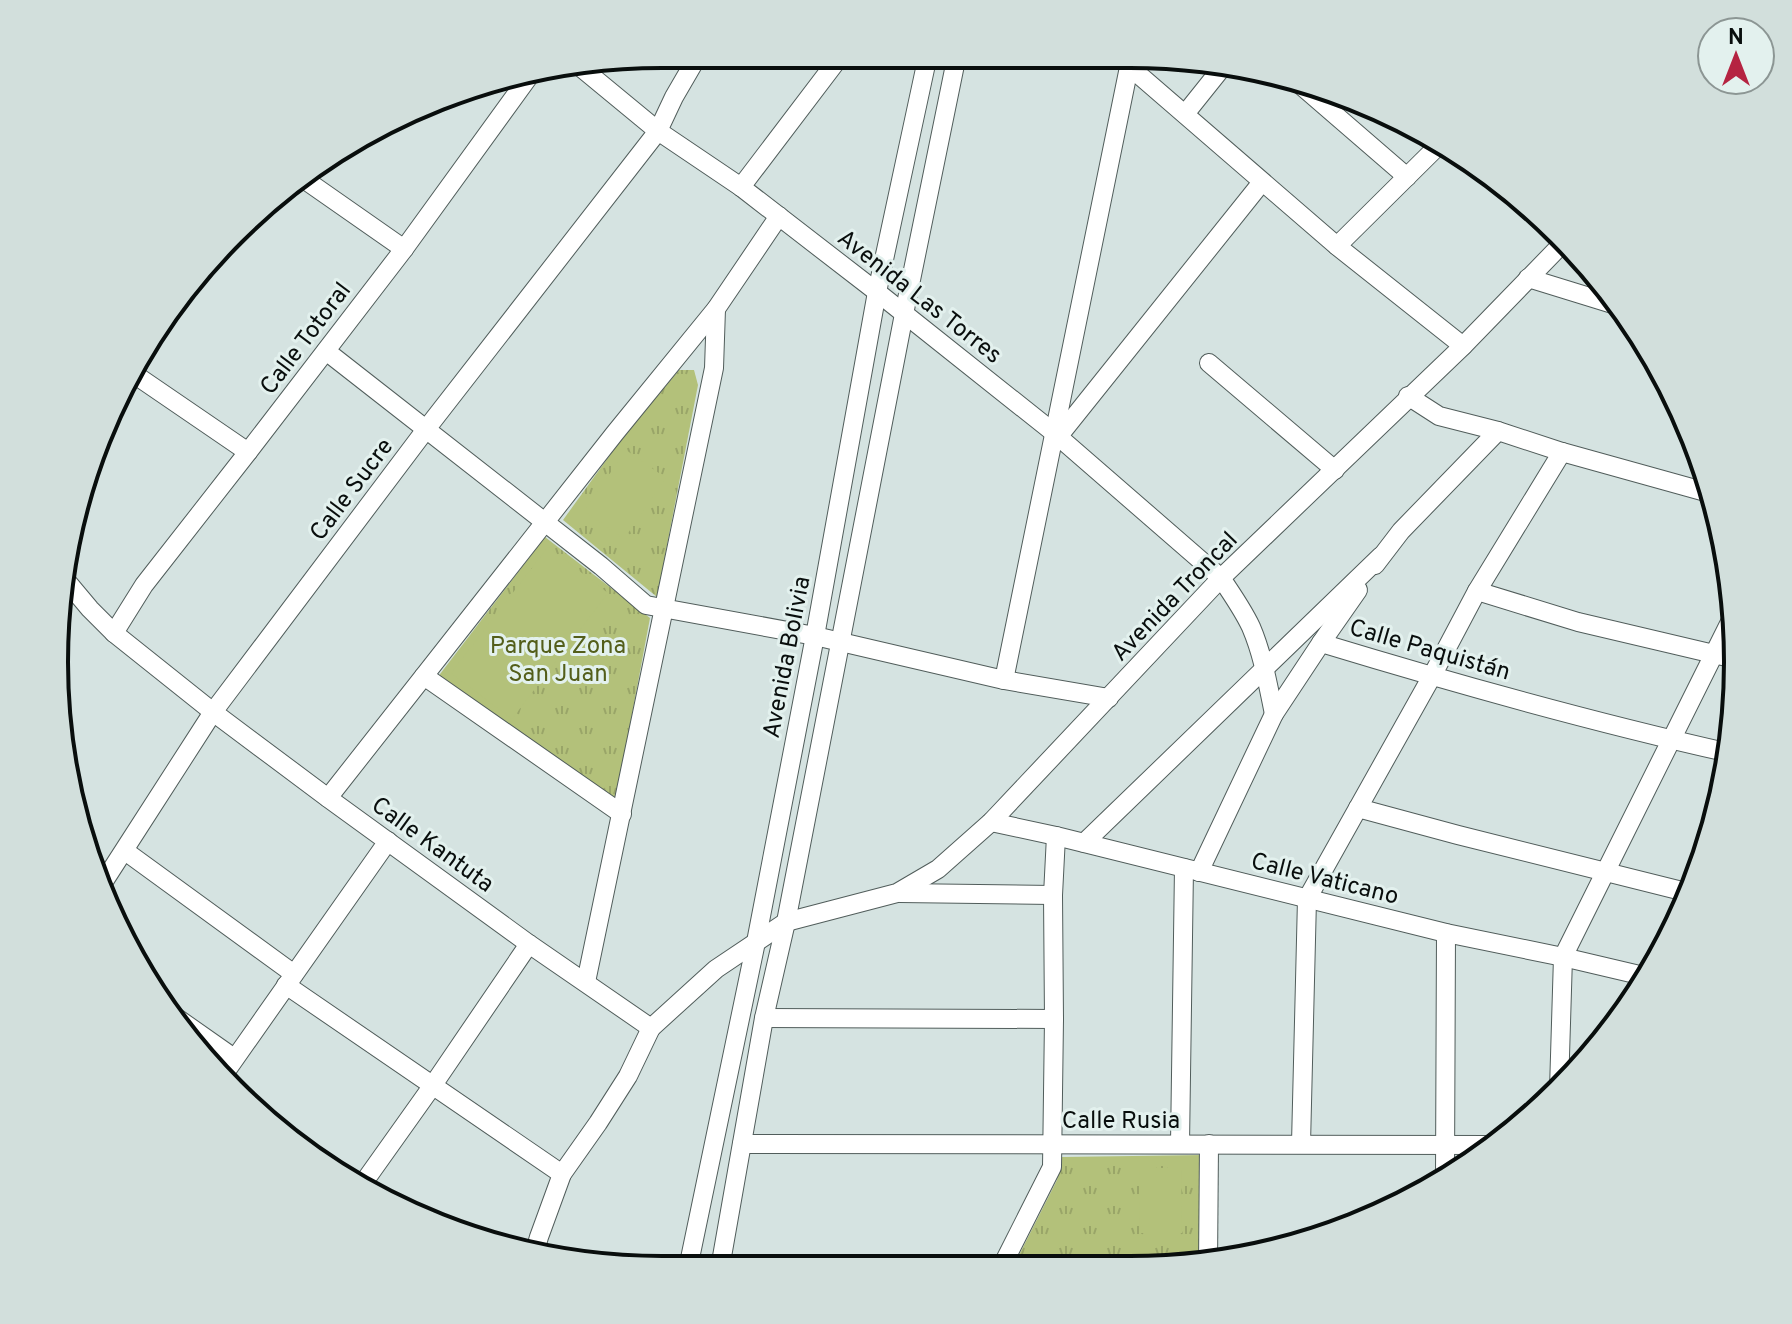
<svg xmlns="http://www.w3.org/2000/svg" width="1792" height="1324" viewBox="0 0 1792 1324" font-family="Overpass,sans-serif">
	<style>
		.park { fill: url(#park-tufts) }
		.pitch { fill: #b3c17a }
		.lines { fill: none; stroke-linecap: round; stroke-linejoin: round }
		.minor-casing { stroke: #515d5b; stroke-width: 20 }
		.minor { stroke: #fff; stroke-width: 18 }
		.labels { text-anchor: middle; stroke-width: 6; stroke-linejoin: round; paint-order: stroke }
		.street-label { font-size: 24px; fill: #090e0d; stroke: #e3f1ee }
		.park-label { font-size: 24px; fill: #535e1a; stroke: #e3f1ee }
		.rim { fill: none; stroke: #090e0d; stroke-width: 4 }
	</style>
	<defs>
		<pattern id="park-tufts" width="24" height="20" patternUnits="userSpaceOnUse" patternTransform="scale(2)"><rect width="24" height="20" fill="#b3c17a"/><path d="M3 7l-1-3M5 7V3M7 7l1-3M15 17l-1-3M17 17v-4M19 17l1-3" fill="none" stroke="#99a568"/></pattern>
	</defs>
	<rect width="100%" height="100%" fill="#d5e3e1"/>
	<!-- park -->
	<g class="park">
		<polygon points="679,370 694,370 698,385 657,597 563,520 623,437"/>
		<polygon points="545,537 650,618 616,800 437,678"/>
		<polygon points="1203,1155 1202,1265 1016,1261 1057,1180 1062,1157"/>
	</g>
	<!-- pitch -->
	<g class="pitch">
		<polygon points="626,450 666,478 624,539 584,511"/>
		<polygon points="548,547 608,593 512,719 451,673"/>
		<polygon points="1139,1168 1181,1168 1182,1233 1140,1233"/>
	</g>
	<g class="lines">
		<!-- minor casing -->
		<g class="minor-casing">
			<g id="minor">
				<polyline points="1116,55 1337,246 1463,346"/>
				<path d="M578 65 658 131 741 187 877 292 1053 432 1221 578C1232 594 1243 610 1251 627 1263 655 1268 685 1274 714"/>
				<polyline points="1289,75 1407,177"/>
				<polyline points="1185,114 1225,64"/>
				<polyline points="301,177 404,249"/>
				<polyline points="741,187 842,54"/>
				<polyline points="1337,246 1440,144"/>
				<polyline points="197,273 211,256"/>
				<polyline points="1528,278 1622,307"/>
				<polyline points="326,351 601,566 646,605 815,636 1004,680 1109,698"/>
				<polyline points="1209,363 1335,470"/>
				<polyline points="131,372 248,452"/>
				<polyline points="1408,396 1439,416 1498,431 1562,452 1713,494"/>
				<polyline points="1058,437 1262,182"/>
				<polyline points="1375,565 1401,531 1498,431"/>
				<polyline points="64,578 90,609 114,633 213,712 328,798 529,944 651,1028 716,969 786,922 897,893 938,869 991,822 1221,578 1463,346 1562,244"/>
				<polyline points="1477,591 1578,622 1735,659"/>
				<polyline points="114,633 144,585 248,452 404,249 533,71"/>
				<polyline points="1321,643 1358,590"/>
				<polyline points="424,676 622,814"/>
				<polyline points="1004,680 1129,67"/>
				<polyline points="328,798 615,433 716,309 779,216"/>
				<polyline points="1358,808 1458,835 1690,893"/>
				<polyline points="991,822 1056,836 1446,933 1563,957 1648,977"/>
				<polyline points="1084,843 1381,556"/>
				<polyline points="125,851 294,974"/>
				<path d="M1199 872 1274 714 1321 643C1456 684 1592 722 1730 753"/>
				<polyline points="99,889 213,712 427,428 658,131 674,97 699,54"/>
				<polyline points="900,893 1053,895"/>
				<polyline points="586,982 714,368 716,309"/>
				<polyline points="286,985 562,1174"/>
				<polyline points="167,1011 234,1058"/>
				<polyline points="764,1018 1054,1019"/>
				<polyline points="222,1077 388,841"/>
				<polyline points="1559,1089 1563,957 1735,612"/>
				<polyline points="742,1144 1499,1145"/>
				<polyline points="1180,1144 1184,868"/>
				<polyline points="1301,1144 1307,899 1432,676 1477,591 1562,452"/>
				<polyline points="1445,1176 1446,933"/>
				<polyline points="359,1189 433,1085 529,944"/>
				<polyline points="535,1251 539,1237 562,1174 598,1123 628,1076 651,1028"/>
				<polyline points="1208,1265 1209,1144"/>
				<polyline points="1002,1266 1052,1167 1054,1019 1053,895 1056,836"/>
				<polyline points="688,1268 756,942 815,636 877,292 928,55"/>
				<polyline points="720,1268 764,1018 786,922 904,314 957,55"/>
			</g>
		</g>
		<!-- minor -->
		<use href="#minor" class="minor"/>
	</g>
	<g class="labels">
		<!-- street labels -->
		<g class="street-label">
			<text transform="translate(920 296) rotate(38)" y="8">Avenida Las Torres</text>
			<text transform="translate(305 338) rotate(-53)" y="8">Calle Totoral</text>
			<text transform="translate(351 489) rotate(-53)" y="8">Calle Sucre</text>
			<text transform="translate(1174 596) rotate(-46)" y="8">Avenida Troncal</text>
			<text transform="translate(1430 649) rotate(16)" y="8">Calle Paquistán</text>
			<text transform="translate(786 657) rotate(-79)" y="8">Avenida Bolivia</text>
			<text transform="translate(433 844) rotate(36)" y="8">Calle Kantuta</text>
			<text transform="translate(1325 878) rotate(14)" y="8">Calle Vaticano</text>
			<text x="1121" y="1128">Calle Rusia</text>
		</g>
		<!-- park labels -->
		<g class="park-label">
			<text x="558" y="653">Parque Zona<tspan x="558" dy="28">San Juan</tspan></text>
		</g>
	</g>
	<!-- crop -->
	<path d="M0 0H1792V1324H0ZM662 68H1130A594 594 0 0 1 1724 662V662A594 594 0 0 1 1130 1256H662A594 594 0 0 1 68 662V662A594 594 0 0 1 662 68Z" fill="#d2dfdc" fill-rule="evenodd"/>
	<path class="rim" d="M662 68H1130A594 594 0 0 1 1724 662V662A594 594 0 0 1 1130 1256H662A594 594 0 0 1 68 662V662A594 594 0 0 1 662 68Z"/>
	<!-- north arrow -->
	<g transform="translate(1736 56)"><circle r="38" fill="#e3f1ee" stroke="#8c9694" stroke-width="2"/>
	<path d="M0-6L14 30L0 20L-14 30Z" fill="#b52341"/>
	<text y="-12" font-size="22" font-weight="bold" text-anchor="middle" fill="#090e0d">N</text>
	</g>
</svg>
